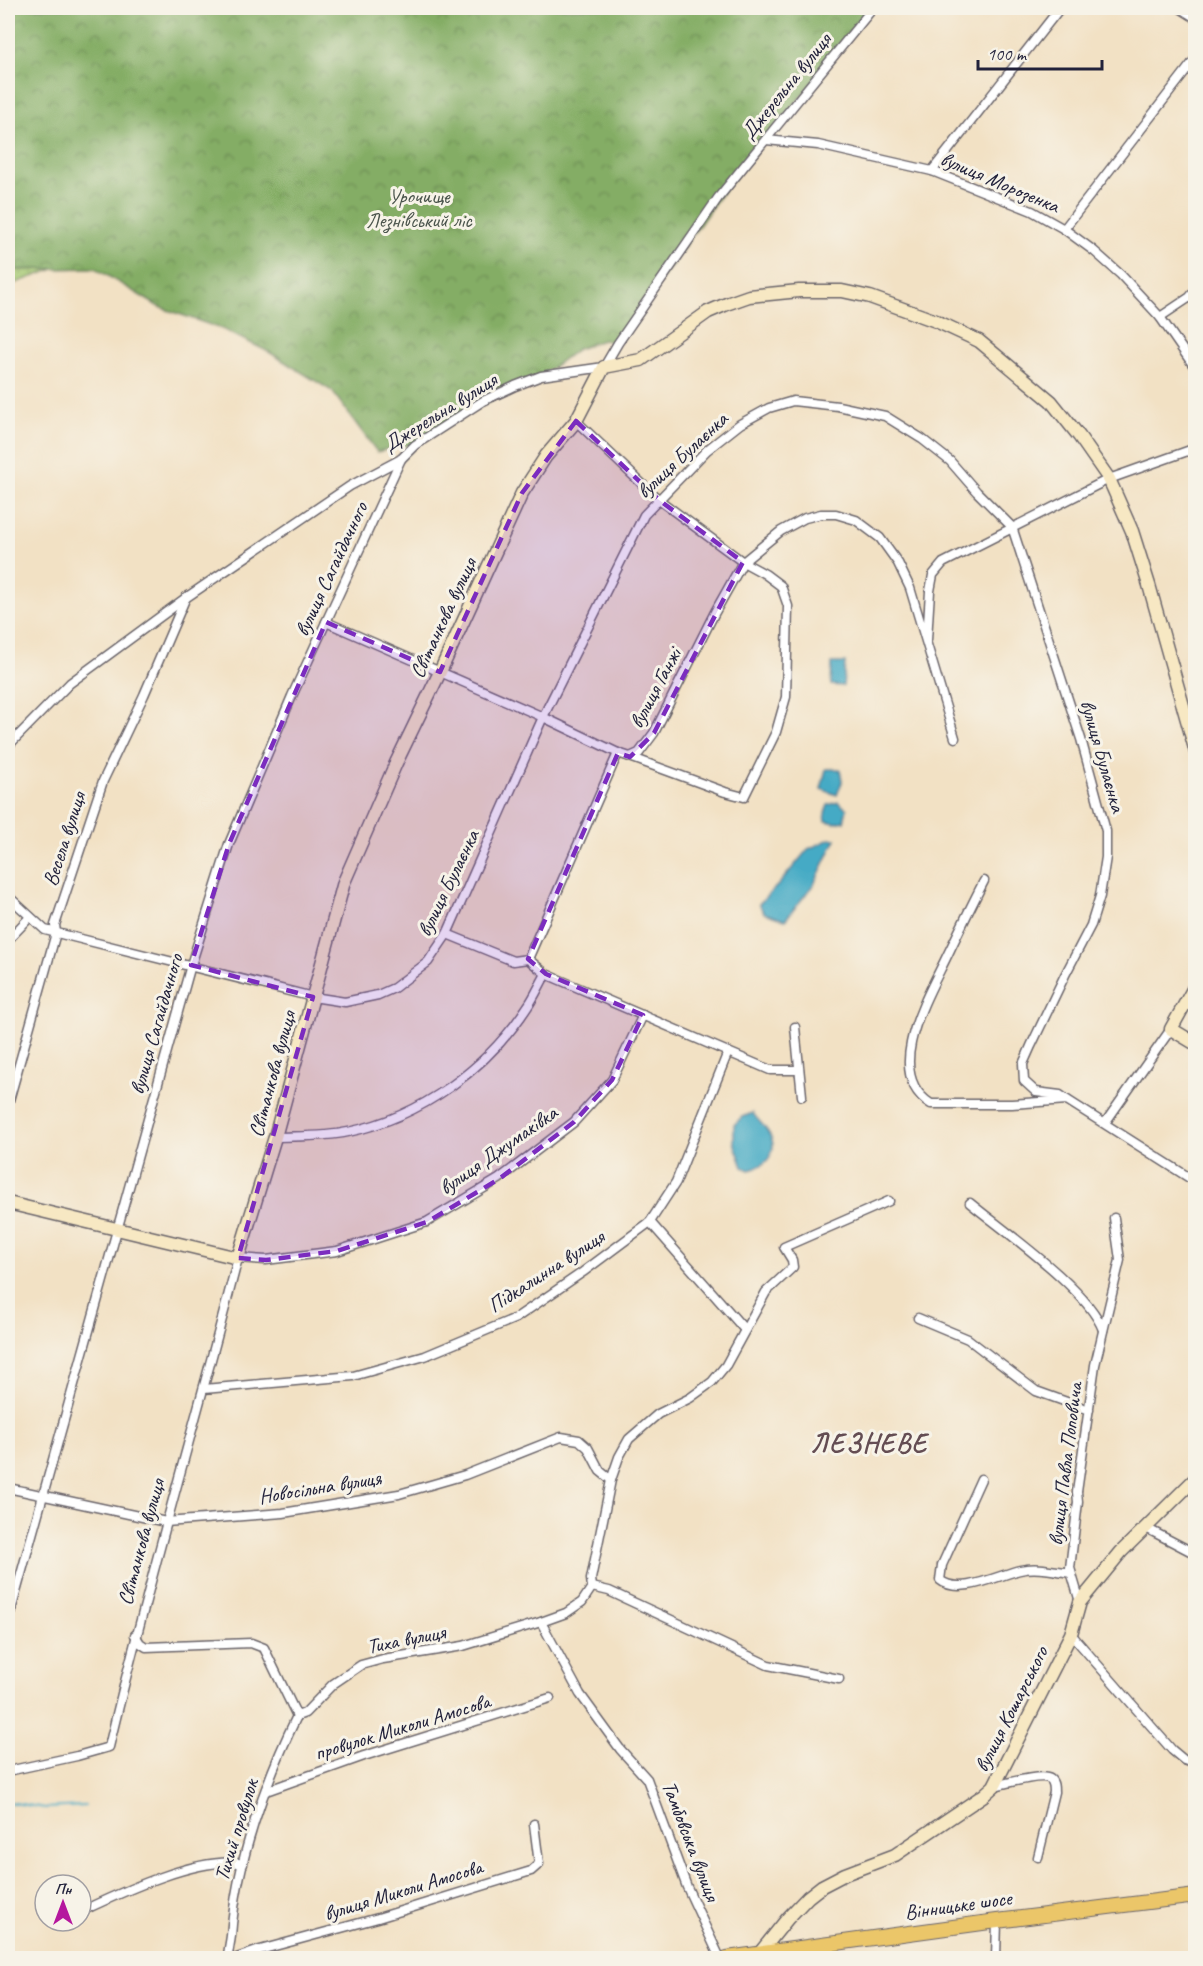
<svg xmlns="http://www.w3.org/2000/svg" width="1203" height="1966" viewBox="0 0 1203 1966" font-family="Caveat,sans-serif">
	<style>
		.grass { fill: url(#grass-dots); stroke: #647657; stroke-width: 1.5 }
		.forest { fill: url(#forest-crowns); stroke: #536850; stroke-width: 1.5 }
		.water { fill: #45aac5; stroke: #346680; stroke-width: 1.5 }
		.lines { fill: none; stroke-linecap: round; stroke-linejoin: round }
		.stream { stroke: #45aac5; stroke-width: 2 }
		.street-casing { stroke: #6b656b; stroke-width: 11 }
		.secondary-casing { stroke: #6b656b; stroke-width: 15 }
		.primary-casing { stroke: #6b656b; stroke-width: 16 }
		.street { stroke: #fff; stroke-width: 8 }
		.secondary { stroke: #f7e8c3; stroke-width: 12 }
		.primary { stroke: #ebc669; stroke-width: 14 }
		.marked { fill: #7b2cbf; fill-opacity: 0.2; stroke: #7b2cbf; stroke-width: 4.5; stroke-dasharray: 12 8; stroke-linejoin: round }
		.labels { text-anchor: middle; stroke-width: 6; stroke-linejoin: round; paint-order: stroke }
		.street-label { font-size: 21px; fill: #22223b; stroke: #f7f3e8 }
		.park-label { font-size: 21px; fill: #4a544c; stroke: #f7f3e8 }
		.district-label { font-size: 27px; font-weight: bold; letter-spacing: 1.5px; fill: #644d53; stroke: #f7f3e8 }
	</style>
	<defs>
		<pattern id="grass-dots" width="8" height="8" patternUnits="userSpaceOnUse" patternTransform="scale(1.5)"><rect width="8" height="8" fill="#a6c973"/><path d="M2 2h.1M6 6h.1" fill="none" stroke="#8fac64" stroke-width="1.8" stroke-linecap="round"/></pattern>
		<pattern id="forest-crowns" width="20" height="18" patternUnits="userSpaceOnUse" patternTransform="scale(1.5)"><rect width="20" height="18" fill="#84ad65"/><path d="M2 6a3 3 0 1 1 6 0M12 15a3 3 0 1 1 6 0" fill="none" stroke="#6c8c54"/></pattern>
	</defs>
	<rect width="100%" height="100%" fill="#f7f3e8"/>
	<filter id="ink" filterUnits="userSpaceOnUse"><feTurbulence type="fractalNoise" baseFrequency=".0167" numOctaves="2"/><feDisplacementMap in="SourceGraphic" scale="12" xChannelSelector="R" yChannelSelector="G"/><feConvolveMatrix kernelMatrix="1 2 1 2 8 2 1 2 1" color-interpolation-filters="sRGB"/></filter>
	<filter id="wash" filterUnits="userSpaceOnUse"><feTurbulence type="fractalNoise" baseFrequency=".008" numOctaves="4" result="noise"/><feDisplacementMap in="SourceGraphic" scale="24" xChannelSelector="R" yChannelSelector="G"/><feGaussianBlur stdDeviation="1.35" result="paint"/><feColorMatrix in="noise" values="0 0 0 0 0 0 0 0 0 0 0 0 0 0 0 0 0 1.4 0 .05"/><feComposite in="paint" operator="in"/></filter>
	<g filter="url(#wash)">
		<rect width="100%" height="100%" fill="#f2e1c4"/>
		<!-- grass -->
		<polygon class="grass" points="54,269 8,286 8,270"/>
		<!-- forest -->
		<polygon class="forest" points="8,8 873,8 718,198 618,343 603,340 577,349 541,376 515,386 415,445 400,446 377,452 332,391 269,352 222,329 159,307 95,268 8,270"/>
		<!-- water -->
		<g class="water">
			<polygon points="832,663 845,663 843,686 831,685"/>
			<polygon points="826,769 840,769 842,782 837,795 821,789"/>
			<polygon points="838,802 847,809 844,821 835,823 826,821 825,813 828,805"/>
			<polygon points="830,839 836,839 814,884 785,920 764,913 759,904 779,884 808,849"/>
			<path d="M753 1113C757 1120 764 1125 768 1132 780 1150 768 1166 749 1170L743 1167 734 1142V1125L742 1117Z"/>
		</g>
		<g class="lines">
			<!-- stream -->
			<polyline class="stream" points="8,1802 45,1808 85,1806"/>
		</g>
	</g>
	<g filter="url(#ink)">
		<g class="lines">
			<!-- street casing -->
			<g class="street-casing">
				<g id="street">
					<polyline points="1180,8 1196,18"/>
					<polyline points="766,140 818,145 932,171 1032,211 1064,229 1094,251 1121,275 1160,317 1196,369"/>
					<polyline points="932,171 1060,8"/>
					<polyline points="1064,229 1196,58"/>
					<polyline points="1160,317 1190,297 1196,289"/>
					<polyline points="576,421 659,500 743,562 765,574 781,586 788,606 786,697 776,732 744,797 725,792 630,757"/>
					<polyline points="326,622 543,717 618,753"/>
					<polyline points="927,640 930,591 933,575 943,563 1109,479 1196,448"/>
					<polyline points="8,746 70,683 187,597 350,486 401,459 415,445 483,401 515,386 541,376 604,367 618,343 718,198 873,8"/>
					<path d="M984 881C971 906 959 931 947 956 929 994 881 1073 931 1104H1012L1067 1100 1196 1182"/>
					<polyline points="8,896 45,930 313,997 345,1002 378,995 394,988 428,962 447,934 543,717 644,515 707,450 740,424 769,408 793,401 838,406 885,416 922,439 950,461 977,492 1012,527 1081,739 1106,831 1106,857 1100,896 1091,925 1065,975 1031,1046 1023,1064 1024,1081 1036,1092 1060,1095 1067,1100"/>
					<polyline points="447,934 513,961 528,959"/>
					<polyline points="8,940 30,917"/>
					<polyline points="546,974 770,1070 799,1070"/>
					<polyline points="795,1027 802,1096"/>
					<polyline points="8,1104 56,933 55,925 103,781 144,695 186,597"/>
					<polyline points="1105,1123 1171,1029"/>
					<path d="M275 1137C299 1136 325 1137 348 1132 421 1117 488 1068 528 1006 535 996 540 984 546 974L528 959 618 753 630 757 639 753 654 733 715 612 743 562 781 531 805 518 821 514H836L856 520 880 538 898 563 910 588 955 738"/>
					<path d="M970 1203C1004 1231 1089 1290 1103 1330"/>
					<polyline points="650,1222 745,1330"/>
					<polyline points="918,1318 968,1339 1036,1391 1089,1410"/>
					<polyline points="204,1389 353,1376 425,1356 516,1318 583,1272 650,1222 676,1182 728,1052"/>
					<path d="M981 1479 942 1565 940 1580C959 1596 999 1575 1020 1570 1037 1566 1055 1571 1071 1573"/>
					<polyline points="8,1488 166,1522 283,1513 399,1494 465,1475 561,1437 579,1440 588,1448 600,1471 611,1480"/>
					<polyline points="1146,1528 1196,1554"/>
					<polyline points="592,1587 591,1579 611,1480 619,1457 629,1439 658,1414 690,1398 712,1382 726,1365 766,1292 793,1267 792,1260 784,1247 889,1201"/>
					<polyline points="592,1587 609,1591 768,1665 839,1679"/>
					<polyline points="1080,1602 1070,1568 1078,1502 1077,1492 1095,1365 1120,1260 1114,1218"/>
					<polyline points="8,1621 191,965 229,844 292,696 401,459"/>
					<polyline points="541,1622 580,1694 620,1749 647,1779 687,1887 720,1958"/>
					<polyline points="1071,1634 1172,1750 1184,1760 1196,1764"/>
					<polyline points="135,1635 140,1643 146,1647 251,1643 264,1648 297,1716 305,1713 333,1684 361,1665 383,1659 463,1646 541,1622 566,1613 582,1602 592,1587"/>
					<path d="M8 1771 77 1756 109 1747C148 1582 196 1421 238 1258L266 1260 337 1251 427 1222 499 1179 574 1122 612 1080 643 1015"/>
					<path d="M994 1786C1004 1784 1042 1773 1050 1779 1054 1782 1054 1787 1054 1792L1038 1857"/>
					<polyline points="266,1791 364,1756 550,1698"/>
					<path d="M84 1910C122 1892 201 1855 243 1864"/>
					<path d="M228 1958C228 1951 230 1944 231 1936 236 1863 265 1782 297 1716"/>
					<polyline points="237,1958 260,1950 378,1918 531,1871 539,1864 534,1824"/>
					<polyline points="996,1958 997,1921"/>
				</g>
			</g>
			<!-- secondary casing -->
			<g class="secondary-casing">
				<g id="secondary">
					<polyline points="1196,984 1171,1029 1196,1044"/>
					<polyline points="8,1203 238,1258 275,1137 344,882 396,763 440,672 522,493 546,456 576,421 604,367 641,360 708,312 729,303 749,296 799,291 842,291 870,297 936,321 979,341 1051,401 1079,436 1109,479 1132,531 1149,585 1196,752"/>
					<polyline points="759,1954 788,1918 808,1897 822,1886 845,1874 895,1855 984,1795 994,1786 1071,1634 1080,1602 1121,1552 1196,1478"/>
				</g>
			</g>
			<!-- primary casing -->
			<g class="primary-casing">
				<polyline id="primary" points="727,1958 997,1921 1196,1896"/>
			</g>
			<!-- street -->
			<use href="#street" class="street"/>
			<!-- secondary -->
			<use href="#secondary" class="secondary"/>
			<!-- primary -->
			<use href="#primary" class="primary"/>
		</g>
	</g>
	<!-- marked area -->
	<path class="marked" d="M576 421 659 500 743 562 654 733 630 757 618 753 528 959 546 974 643 1015 612 1080 574 1122 499 1179 427 1222 337 1251 266 1260 238 1258 313 997 191 965 229 844 326 622 440 672 522 493Z"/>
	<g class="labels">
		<!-- street labels -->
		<g class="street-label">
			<text transform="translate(786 86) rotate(-51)" y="7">Джерельна вулиця</text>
			<text transform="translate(1000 182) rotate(23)" y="7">вулиця Морозенка</text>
			<text transform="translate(440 412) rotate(-32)" y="7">Джерельна вулиця</text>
			<text transform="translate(682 455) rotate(-43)" y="7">вулиця Булаєнка</text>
			<text transform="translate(331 569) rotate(-65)" y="7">вулиця Сагайдачного</text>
			<text transform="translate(443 618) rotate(-65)" y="7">Світанкова вулиця</text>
			<text transform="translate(655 688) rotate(-62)" y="7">вулиця Ганжі</text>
			<text transform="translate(1103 756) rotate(74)" y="7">вулиця Булаєнка</text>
			<text transform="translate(64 839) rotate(-72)" y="7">Весела вулиця</text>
			<text transform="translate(448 883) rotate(-64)" y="7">вулиця Булаєнка</text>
			<text transform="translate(156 1024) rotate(-74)" y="7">вулиця Сагайдачного</text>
			<text transform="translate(272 1074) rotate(-75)" y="7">Світанкова вулиця</text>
			<text transform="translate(498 1150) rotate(-35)" y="7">вулиця Джумаківка</text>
			<text transform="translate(546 1271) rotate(-33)" y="7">Підкалинна вулиця</text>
			<text transform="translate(1065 1464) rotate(-83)" y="7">вулиця Павла Поповича</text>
			<text transform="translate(320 1487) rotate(-9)" y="7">Новосільна вулиця</text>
			<text transform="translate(141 1542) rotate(-75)" y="7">Світанкова вулиця</text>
			<text transform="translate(406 1639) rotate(-11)" y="7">Тиха вулиця</text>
			<text transform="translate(1011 1709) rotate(-63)" y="7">вулиця Кошарського</text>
			<text transform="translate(402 1727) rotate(-17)" y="7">провулок Миколи Амосова</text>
			<text transform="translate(236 1830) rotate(-73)" y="7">Тихий провулок</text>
			<text transform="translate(691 1841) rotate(69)" y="7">Тамбовська вулиця</text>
			<text transform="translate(403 1890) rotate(-17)" y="7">вулиця Миколи Амосова</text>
			<text transform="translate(958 1905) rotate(-8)" y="7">Вінницьке шосе</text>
		</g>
		<!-- park labels -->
		<g class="park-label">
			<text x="419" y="203">Урочище<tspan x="419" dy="24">Лезнівський ліс</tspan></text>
		</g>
		<!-- district labels -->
		<g class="district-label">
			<text x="869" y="1452">ЛЕЗНЕВЕ</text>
		</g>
	</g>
	<!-- margin -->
	<rect width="1203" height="1966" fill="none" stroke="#f7f3e8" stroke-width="30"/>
	<!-- north arrow -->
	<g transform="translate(63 1903)"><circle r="28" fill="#f7f3e8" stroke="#a29fa3" stroke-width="1.5"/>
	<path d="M0-4.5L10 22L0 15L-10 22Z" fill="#b5179e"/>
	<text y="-9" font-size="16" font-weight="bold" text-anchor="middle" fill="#22223b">Пн</text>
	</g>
	<!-- scale -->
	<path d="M978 60v9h124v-9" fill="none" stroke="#22223b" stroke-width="3"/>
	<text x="987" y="60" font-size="18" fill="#22223b" stroke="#f7f3e8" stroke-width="4.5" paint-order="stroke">100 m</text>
</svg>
